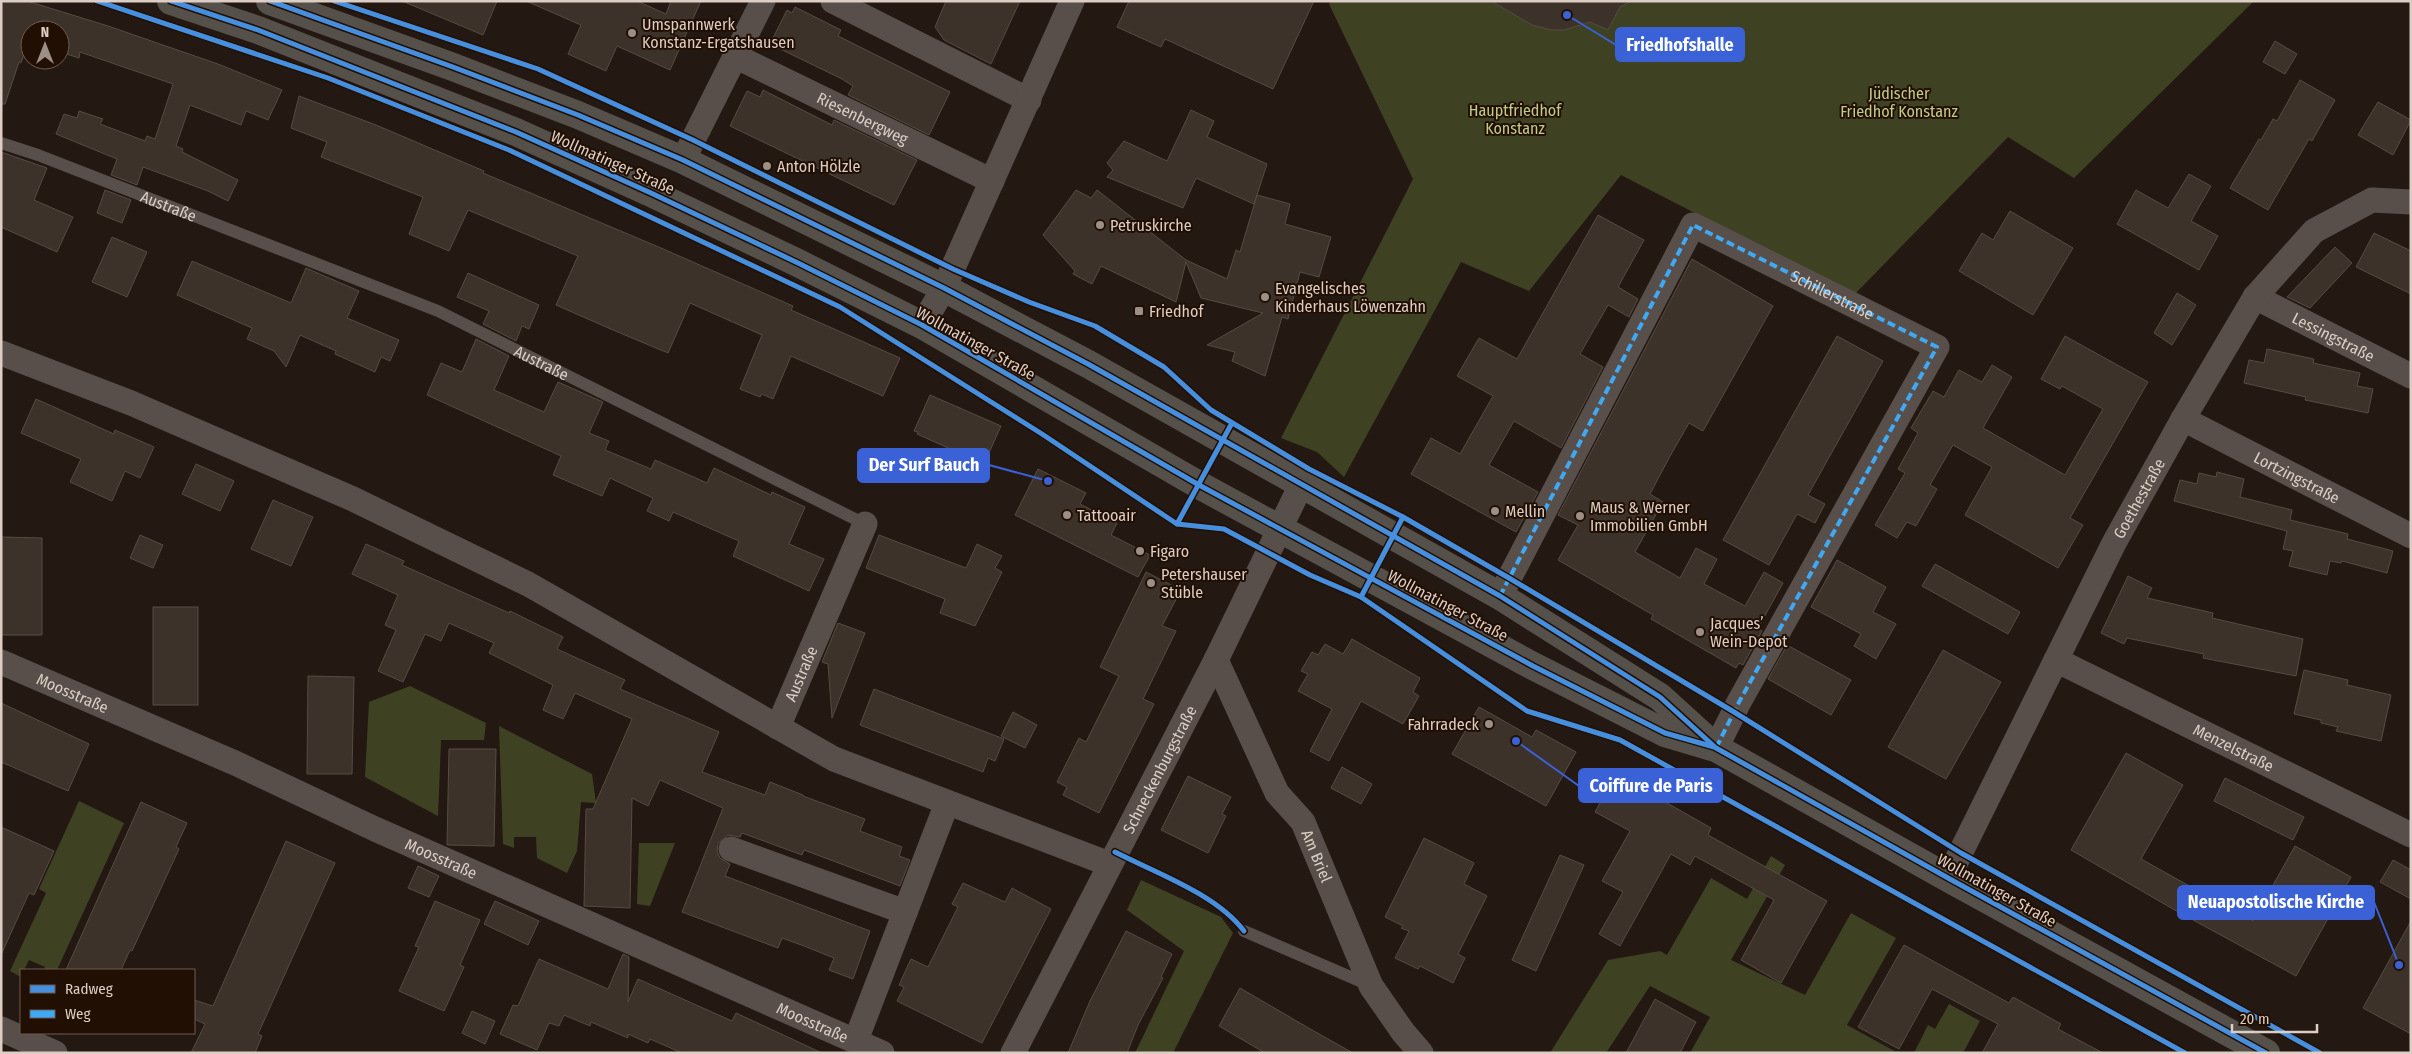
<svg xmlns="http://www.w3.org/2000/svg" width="2412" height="1054" viewBox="0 0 2412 1054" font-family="'Fira Sans Condensed',sans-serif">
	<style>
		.green { fill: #3e4222 }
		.building { fill: #3c3229; stroke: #544c44 }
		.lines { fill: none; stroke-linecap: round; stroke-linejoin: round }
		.lane { stroke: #584f4a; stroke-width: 12 }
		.street { stroke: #584f4a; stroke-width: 25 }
		.secondary { stroke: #55514a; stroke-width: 28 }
		.quiet { stroke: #3fa9f5; stroke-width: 4; stroke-dasharray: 8 4; stroke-linecap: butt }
		.cycleway-casing { stroke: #220f03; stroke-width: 8 }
		.cycleway { stroke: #468fdf; stroke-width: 5 }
		.poi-dot { fill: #9c8f86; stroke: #220f03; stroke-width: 2 }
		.labels { text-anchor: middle; stroke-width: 4; stroke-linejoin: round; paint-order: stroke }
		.poi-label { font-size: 16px; fill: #dccec5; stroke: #220f03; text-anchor: start }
		.park-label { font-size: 16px; fill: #c0cc88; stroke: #220f03 }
		.street-label { font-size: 16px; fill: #dccec5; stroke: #220f03 }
		.leader { fill: none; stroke: #3a61d5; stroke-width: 2 }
		.callout-dot { fill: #3a61d5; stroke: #220f03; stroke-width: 2 }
		.callout { fill: #3a61d5; stroke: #3a61d5; stroke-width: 2 }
		.callout-label { font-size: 18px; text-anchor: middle; font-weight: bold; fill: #fff }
	</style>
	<rect width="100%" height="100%" fill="#241912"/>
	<!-- green -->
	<g class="green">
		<polygon points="1331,1 2254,1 2074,178 2008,137 1854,295 1621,175 1529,291 1461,262 1344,477 1317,452 1281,438 1413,179 1329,4"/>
		<polygon points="410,686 486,723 484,740 441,740 438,816 365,777 369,702"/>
		<polygon points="499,726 592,774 596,803 581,802 577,851 567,873 537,858 536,837 514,837 514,848 503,844"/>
		<polygon points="79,801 124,823 57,970 44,970 45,967 29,960 24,970 21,970 21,977 10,971 46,893 39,889"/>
		<polygon points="639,843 675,843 650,906 637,904"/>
		<polygon points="1771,856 1785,865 1731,960 1805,995 1851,913 1896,938 1847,1025 1898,1053 1690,1053 1710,1017 1650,986 1606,1053 1550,1053 1608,960 1660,951 1667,955 1711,878 1747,899"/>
		<polygon points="1141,880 1221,917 1233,933 1173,1053 1135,1053 1184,951 1127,910"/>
		<polygon points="1949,1004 1980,1021 1963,1053 1914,1053 1928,1025 1935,1029"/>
	</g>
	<!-- building -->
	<g class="building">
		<polygon points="1,1 27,1 108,26 218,64 282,90 268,120 246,111 241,125 190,105 176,146 183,149 182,152 238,180 228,201 208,191 143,167 137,185 111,175 117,159 56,134 64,114 77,118 79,111 103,119 100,124 145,141 147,136 155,139 173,84 80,52 79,58 60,52 60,30 30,30 30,42 28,42 21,63 19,62 5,104 1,104"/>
		<polygon points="402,1 497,1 483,35"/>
		<polygon points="526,1 637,1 666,14 671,1 701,1 670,70 617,46 606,71 568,54 581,25"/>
		<polygon points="946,1 1020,1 991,64 944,40 935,27"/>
		<polygon points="1129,1 1314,1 1273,89 1165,39 1161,47 1117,27"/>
		<polygon points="1491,1 1631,1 1620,7 1608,30 1590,22 1564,30 1552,30 1532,25"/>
		<polygon points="795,7 841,30 838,36 950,92 929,135 848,95 853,86 842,79 770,44 787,10 792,13"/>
		<polygon points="2275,41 2297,54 2285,74 2263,62"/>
		<polygon points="2300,80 2335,100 2312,141 2309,139 2268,210 2230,188 2259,139 2261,140 2273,119 2277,121"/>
		<polygon points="763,90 832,125 834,120 917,160 894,205 730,126 747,91 760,97"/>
		<polygon points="299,96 376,125 484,171 483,173 661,248 793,306 791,310 900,358 883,396 791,356 773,399 762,394 760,397 740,389 762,335 690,303 668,353 613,330 556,305 578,256 468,210 449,251 409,234 423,197 321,157 327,142 291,128"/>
		<polygon points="2378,102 2411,120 2393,155 2358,135"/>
		<polygon points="1191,110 1214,121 1207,137 1267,164 1254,204 1196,178 1183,208 1107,177 1113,170 1107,163 1124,141 1167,161"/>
		<polygon points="1,152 47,168 34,200 73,217 57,252 1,227"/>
		<polygon points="2189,174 2211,186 2191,221 2218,236 2199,270 2117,224 2136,190 2168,208"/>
		<polygon points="105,190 131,200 122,223 97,213"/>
		<polygon points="1076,190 1091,198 1097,190 1186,260 1227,279 1236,250 1240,252 1257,195 1290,204 1285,224 1331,237 1319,277 1300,272 1288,319 1282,317 1265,376 1232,361 1235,352 1207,345 1263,313 1201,298 1186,262 1176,302 1101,266 1092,284 1073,274 1075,271 1043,235"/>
		<polygon points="2010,211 2073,248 2033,315 1959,271 1982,233 1993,240"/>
		<polygon points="1598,215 1644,240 1618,287 1638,299 1629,317 1608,305 1580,354 1603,367 1561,448 1514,421 1489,465 1538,492 1516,532 1411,474 1431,438 1460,454 1493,396 1457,376 1479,338 1517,359"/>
		<polygon points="2374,233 2411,251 2411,294 2356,267"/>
		<polygon points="112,237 147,252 127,297 92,282"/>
		<polygon points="2335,247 2352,263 2310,308 2287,297"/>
		<polygon points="1692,259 1773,306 1703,431 1689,423 1669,458 1650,494 1663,502 1635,552 1680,578 1696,548 1717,559 1704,584 1745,606 1764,572 1783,583 1758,628 1762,631 1743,665 1739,663 1736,668 1651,619 1653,615 1558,560 1578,525 1558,515"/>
		<polygon points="192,261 291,303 306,268 359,291 347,318 399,340 390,361 381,357 375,372 335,354 336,351 300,335 286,367 274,351 247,339 252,328 177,295"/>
		<polygon points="468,273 539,305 529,329 522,326 516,341 483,324 489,311 457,297"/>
		<polygon points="2177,293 2196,305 2172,345 2154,333"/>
		<polygon points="1837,336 1883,361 1808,495 1825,504 1815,523 1797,514 1769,565 1723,540"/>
		<polygon points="2065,336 2148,382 2070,518 2083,525 2058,568 1965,515 1992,467 1953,445 1930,485 1937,489 1916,526 1907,522 1897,538 1875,525 1905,473 1898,469 1918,433 1911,428 1933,391 1944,397 1959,370 1982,382 1992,365 2012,377 1983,428 2065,475 2103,409 2062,386 2060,389 2041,379"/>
		<polygon points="476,339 509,356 494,390 544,412 558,382 603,402 589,433 609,441 605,450 651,469 655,460 707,483 714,468 771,495 772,492 805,507 789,544 824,559 809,591 733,556 739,541 673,512 669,521 647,511 653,498 610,478 602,496 553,475 561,456 427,395 441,363 462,372"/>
		<polygon points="2267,349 2314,359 2313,363 2360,373 2357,386 2373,389 2368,413 2305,400 2306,397 2244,383 2249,360 2264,363"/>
		<polygon points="930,395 1001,426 984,464 917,434 918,432 914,431"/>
		<polygon points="36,399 114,434 115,430 154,447 140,478 125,471 112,501 70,482 81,459 21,433"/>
		<polygon points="196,464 234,481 220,511 182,494"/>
		<polygon points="1038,469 1086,493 1080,504 1117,523 1111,535 1150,555 1138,577 1015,515"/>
		<polygon points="2217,472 2244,479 2240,497 2292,510 2290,520 2348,534 2347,539 2393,551 2387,573 2342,561 2341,563 2330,561 2327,575 2289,566 2293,551 2283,549 2287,531 2174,501 2180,480 2197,484 2199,473 2216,477"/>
		<polygon points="273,500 313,517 291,566 251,549"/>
		<polygon points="140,535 163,545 153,568 130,558"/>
		<polygon points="879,535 966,568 977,544 1002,556 995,568 1002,572 975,626 940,613 945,599 866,568"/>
		<polygon points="1,537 42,538 42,635 1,635"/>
		<polygon points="366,544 404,561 402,565 509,613 510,611 563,637 557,649 625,680 620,689 719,732 702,772 765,795 770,782 803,795 803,796 865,819 860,831 902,847 899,856 910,860 900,886 804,850 802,855 742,833 740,837 728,835 718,844 717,851 720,858 730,864 725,876 870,931 853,979 829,970 834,958 804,946 782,938 778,948 682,912 723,808 660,780 648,806 632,798 630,908 584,906 586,809 593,809 632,719 575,693 563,719 543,710 553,685 489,653 494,643 449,623 441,641 425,634 403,682 378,671 396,630 385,625 398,595 352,574"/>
		<polygon points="1837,560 1886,587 1873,612 1896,624 1876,659 1854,646 1861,634 1811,607"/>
		<polygon points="1935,564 2020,612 2008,634 1922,586"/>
		<polygon points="1146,572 1181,590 1162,626 1176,631 1143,699 1154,704 1099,813 1063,795 1067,787 1057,782 1079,738 1086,742 1119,676 1100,667"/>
		<polygon points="2128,576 2152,588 2147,598 2213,613 2212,618 2303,639 2296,676 2203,658 2204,654 2127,638 2124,644 2101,633"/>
		<rect x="153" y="607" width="45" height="98"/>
		<polygon points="838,623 865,633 832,718 828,664 822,662"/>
		<polygon points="1352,639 1420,678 1413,692 1419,696 1403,724 1361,701 1329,761 1310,751 1332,709 1298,691 1308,674 1301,671 1312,652 1318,655 1325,644 1343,654"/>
		<polygon points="1787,645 1851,680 1831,715 1768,679"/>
		<polygon points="1943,650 2001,682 1946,779 1888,747"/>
		<polygon points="2304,670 2348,680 2347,685 2391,695 2381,741 2336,731 2338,727 2321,723 2321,720 2294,714"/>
		<polygon points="308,676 354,677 352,774 307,774"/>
		<polygon points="874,689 1004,739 995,761 988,758 983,772 860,725"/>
		<polygon points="1,703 89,744 68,791 1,762"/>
		<polygon points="1479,707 1532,737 1536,730 1576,752 1546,806 1452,754"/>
		<polygon points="1013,712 1037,725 1025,748 1001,736"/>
		<polygon points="449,749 496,749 494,846 447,845"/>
		<polygon points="2126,753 2183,785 2141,859 2227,907 2253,921 2295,846 2351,877 2296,976 2173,909 2071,850"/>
		<polygon points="1342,767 1372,784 1361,804 1331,788"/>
		<polygon points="1616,774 1711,828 1708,835 1827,901 1781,983 1741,960 1774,900 1695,856 1690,865 1671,854 1620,946 1599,934 1623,892 1602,881 1630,831 1595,812"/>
		<polygon points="1188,776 1231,797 1222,814 1226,816 1208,853 1161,830"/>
		<polygon points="2225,778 2304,817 2293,840 2214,801"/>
		<polygon points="141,802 187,823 176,847 179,849 132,951 130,950 121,970 66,970"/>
		<polygon points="1,827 54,851 34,895 29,893 1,955"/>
		<polygon points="1424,838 1474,863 1464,884 1487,896 1458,954 1465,958 1453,983 1420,966 1418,969 1395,958 1409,931 1401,928 1403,926 1385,917"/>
		<polygon points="286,841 335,863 258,1034 262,1036 255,1053 191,1053 205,1024 194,1019 194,1000 213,1006"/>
		<polygon points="1560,855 1584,865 1536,971 1512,960"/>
		<polygon points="2393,860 2411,870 2411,899 2380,882"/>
		<polygon points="418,866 439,876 429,897 408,888"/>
		<polygon points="963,883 1005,902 1012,888 1051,909 982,1043 897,1001 904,987 899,985 911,959 928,967 958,907 952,904"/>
		<polygon points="435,901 480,920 460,965 464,967 444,1011 399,991 419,947 415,946"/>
		<polygon points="495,901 539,921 528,945 484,924"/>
		<polygon points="2411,921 2411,1034 2363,1008"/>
		<polygon points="1126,931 1172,954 1161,977 1163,978 1138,1025 1127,1053 1068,1053 1090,1001"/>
		<polygon points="1904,945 2009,1003 2013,997 2061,1024 2058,1029 2103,1053 1982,1053 1998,1024 1932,989 1899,1049 1858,1027"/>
		<polygon points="623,954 629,957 628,1002 638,979 732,1021 736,1013 822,1053 682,1053 650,1039 648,1043 628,1034 628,1038 591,1022 590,1026 564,1015 559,1026 549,1023 537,1050 500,1034 513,1005 518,1006 539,959 608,989"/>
		<polygon points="1240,988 1312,1030 1353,1053 1265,1053 1219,1026"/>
		<polygon points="1655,999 1696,1022 1680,1053 1626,1053"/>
		<polygon points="472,1011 495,1021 485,1044 462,1033"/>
	</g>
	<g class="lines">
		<!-- lane -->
		<g class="lane">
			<path id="s1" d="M1 143 38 155 438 311 865 524"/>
			<polyline points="1244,931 1369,985"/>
		</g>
		<!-- street -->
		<g class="street">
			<polyline points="833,1 1029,100"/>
			<path id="s2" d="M735 56 992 181"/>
			<polyline points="683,160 763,1"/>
			<path id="s3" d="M2255 297 2411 376"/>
			<polyline points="922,325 944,288 1072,1"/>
			<polyline points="1,353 131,403 353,499 528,584 834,759 1109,864"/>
			<path id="s4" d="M2183 419 2411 536"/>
			<path id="s5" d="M1500 596 1693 225 1937 347 1739 702 1716 748"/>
			<path id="s6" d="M1216 660 1277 793 1303 822 1371 986 1403 1032 1421 1053"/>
			<path id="s7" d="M2056 660 2411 835"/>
			<path id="s8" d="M1 662 235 763 375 829 882 1053"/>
			<path id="s9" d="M778 727 865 524"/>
			<polyline points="731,849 905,912"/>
			<path id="s10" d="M1948 878 2114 543 2183 419 2255 297 2314 231 2372 200 2411 202"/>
			<polyline points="1,1029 55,1053"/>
			<polyline points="856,1040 947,803"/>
			<path id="s11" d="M1013 1053 1216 660 1301 485"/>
		</g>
		<!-- secondary -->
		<g class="secondary">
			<polyline points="171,1 258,30 516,132 651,193 798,263 922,325 1199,485 1533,666 1665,733 1712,747"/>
			<polyline points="270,1 453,67 578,115 683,160 944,288 1088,364 1500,596 1660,697 1716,748 1948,878 2266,1053"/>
		</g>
		<!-- quiet -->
		<polyline class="quiet" points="1500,596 1693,225 1937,347 1739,702 1716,748"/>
		<!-- cycleway casing -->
		<g class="cycleway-casing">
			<g id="cycleway">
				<polyline points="97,1 328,78 509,150 840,307 1042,434 1177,524 1224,529 1310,575 1361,597 1527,711 1620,740 2185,1053"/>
				<polyline points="171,1 258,30 516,132 651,193 798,263 922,325 1199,485 1533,666 1665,733 1714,747"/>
				<polyline points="270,1 453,67 578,115 683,160 944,288 1088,364 1500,596 1660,697 1716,748 1948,878 2266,1053"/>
				<polyline points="334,1 538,69 693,140 953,269 1029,302 1095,326 1164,367 1211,410 1309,469 1403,517 1509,578 1734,712 1961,853 2320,1053"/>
				<polyline points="1177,524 1232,423"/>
				<polyline points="1361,597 1403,517"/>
				<path d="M1115 852C1156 873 1216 894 1244 931"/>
			</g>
		</g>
		<!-- cycleway -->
		<use href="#cycleway" class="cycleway"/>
	</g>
	<!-- markers -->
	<g class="poi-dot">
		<circle cx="632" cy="33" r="5"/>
		<circle cx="767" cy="166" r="5"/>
		<circle cx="1100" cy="225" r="5"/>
		<circle cx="1265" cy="297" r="5"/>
		<rect x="1134" y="306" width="10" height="10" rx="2.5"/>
		<circle cx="1495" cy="511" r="5"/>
		<circle cx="1067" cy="515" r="5"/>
		<circle cx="1580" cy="516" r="5"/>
		<circle cx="1140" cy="551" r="5"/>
		<circle cx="1151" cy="583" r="5"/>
		<circle cx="1700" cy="632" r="5"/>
		<circle cx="1489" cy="724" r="5"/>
	</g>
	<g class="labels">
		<!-- poi labels -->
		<g class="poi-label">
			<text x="642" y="30">Umspannwerk<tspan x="642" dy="18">Konstanz-Ergatshausen</tspan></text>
			<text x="777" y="172">Anton Hölzle</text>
			<text x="1110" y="231">Petruskirche</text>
			<text x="1275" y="294">Evangelisches<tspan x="1275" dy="18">Kinderhaus Löwenzahn</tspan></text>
			<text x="1149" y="317">Friedhof</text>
			<text x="1590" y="513">Maus &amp; Werner<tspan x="1590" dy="18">Immobilien GmbH</tspan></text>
			<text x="1505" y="517">Mellin</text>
			<text x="1077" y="521">Tattooair</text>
			<text x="1150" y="557">Figaro</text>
			<text x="1161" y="580">Petershauser<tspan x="1161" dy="18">Stüble</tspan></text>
			<text x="1710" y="629">Jacques’<tspan x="1710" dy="18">Wein-Depot</tspan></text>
			<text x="1479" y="730" text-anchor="end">Fahrradeck</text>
		</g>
		<!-- park labels -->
		<g class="park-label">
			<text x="1899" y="99">Jüdischer<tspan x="1899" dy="18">Friedhof Konstanz</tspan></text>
			<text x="1515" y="116">Hauptfriedhof<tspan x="1515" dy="18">Konstanz</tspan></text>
		</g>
		<!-- street labels -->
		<g class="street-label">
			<text dy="6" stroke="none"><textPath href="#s2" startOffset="142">Riesenbergweg</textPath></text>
			<text transform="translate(613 162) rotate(24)" y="6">Wollmatinger Straße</text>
			<text dy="6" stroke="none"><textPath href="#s1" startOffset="179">Austraße</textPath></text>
			<text dy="6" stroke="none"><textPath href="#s5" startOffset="574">Schillerstraße</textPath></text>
			<text dy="6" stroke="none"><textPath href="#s3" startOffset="88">Lessingstraße</textPath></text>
			<text transform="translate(976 343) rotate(29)" y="6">Wollmatinger Straße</text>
			<text dy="6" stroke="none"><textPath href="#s1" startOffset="584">Austraße</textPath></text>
			<text dy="6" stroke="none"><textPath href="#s4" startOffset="128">Lortzingstraße</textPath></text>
			<text dy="6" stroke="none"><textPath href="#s10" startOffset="425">Goethestraße</textPath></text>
			<text transform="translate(1448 605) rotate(28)" y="6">Wollmatinger Straße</text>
			<text dy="6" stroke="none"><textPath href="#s9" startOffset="58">Austraße</textPath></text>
			<text dy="6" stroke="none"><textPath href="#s8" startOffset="78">Moosstraße</textPath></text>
			<text dy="6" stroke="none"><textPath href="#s7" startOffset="198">Menzelstraße</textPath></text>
			<text dy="6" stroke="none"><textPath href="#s11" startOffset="319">Schneckenburgstraße</textPath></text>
			<text dy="6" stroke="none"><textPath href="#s6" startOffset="222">Am Briel</textPath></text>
			<text dy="6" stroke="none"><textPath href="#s8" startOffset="482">Moosstraße</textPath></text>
			<text transform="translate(1997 890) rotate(29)" y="6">Wollmatinger Straße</text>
			<text dy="6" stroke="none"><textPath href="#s8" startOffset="888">Moosstraße</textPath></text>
		</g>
	</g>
	<!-- callouts -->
	<path class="leader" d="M1567 15L1616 45M1048 481L989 465M1516 741L1579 786M2399 965L2374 902"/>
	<g class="callout-dot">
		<circle cx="1567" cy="15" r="5"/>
		<circle cx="1048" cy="481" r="5"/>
		<circle cx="1516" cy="741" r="5"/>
		<circle cx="2399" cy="965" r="5"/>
	</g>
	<g class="callout">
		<rect x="1616" y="28" width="128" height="33" rx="5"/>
		<rect x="858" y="449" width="131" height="33" rx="5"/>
		<rect x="1579" y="769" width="143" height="33" rx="5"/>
		<rect x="2178" y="886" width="196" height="33" rx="5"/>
	</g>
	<g class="callout-label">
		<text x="1680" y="51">Friedhofshalle</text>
		<text x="924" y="471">Der Surf Bauch</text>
		<text x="1651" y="792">Coiffure de Paris</text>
		<text x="2276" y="908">Neuapostolische Kirche</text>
	</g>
	<!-- border -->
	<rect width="2412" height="1054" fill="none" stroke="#dccec5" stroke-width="5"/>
	<!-- legend -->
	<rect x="20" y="969" width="175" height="65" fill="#220f03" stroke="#6c5b51"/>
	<rect x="30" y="985" width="25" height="8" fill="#468fdf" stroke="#6c5b51"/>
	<text x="65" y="994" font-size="15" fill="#dccec5">Radweg</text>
	<rect x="30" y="1010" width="25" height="8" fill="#3fa9f5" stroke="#6c5b51"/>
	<text x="65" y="1019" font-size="15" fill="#dccec5">Weg</text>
	<!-- north arrow -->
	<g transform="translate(45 45)"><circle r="24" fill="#220f03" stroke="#6c5b51"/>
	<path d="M0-4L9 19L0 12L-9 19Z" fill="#9c8f86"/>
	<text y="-8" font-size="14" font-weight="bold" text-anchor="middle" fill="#dccec5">N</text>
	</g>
	<!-- scale -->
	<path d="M2232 1024v8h85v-8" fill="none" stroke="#dccec5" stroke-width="2.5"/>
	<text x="2240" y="1024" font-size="15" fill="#dccec5" stroke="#220f03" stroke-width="4" paint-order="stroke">20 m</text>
</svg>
